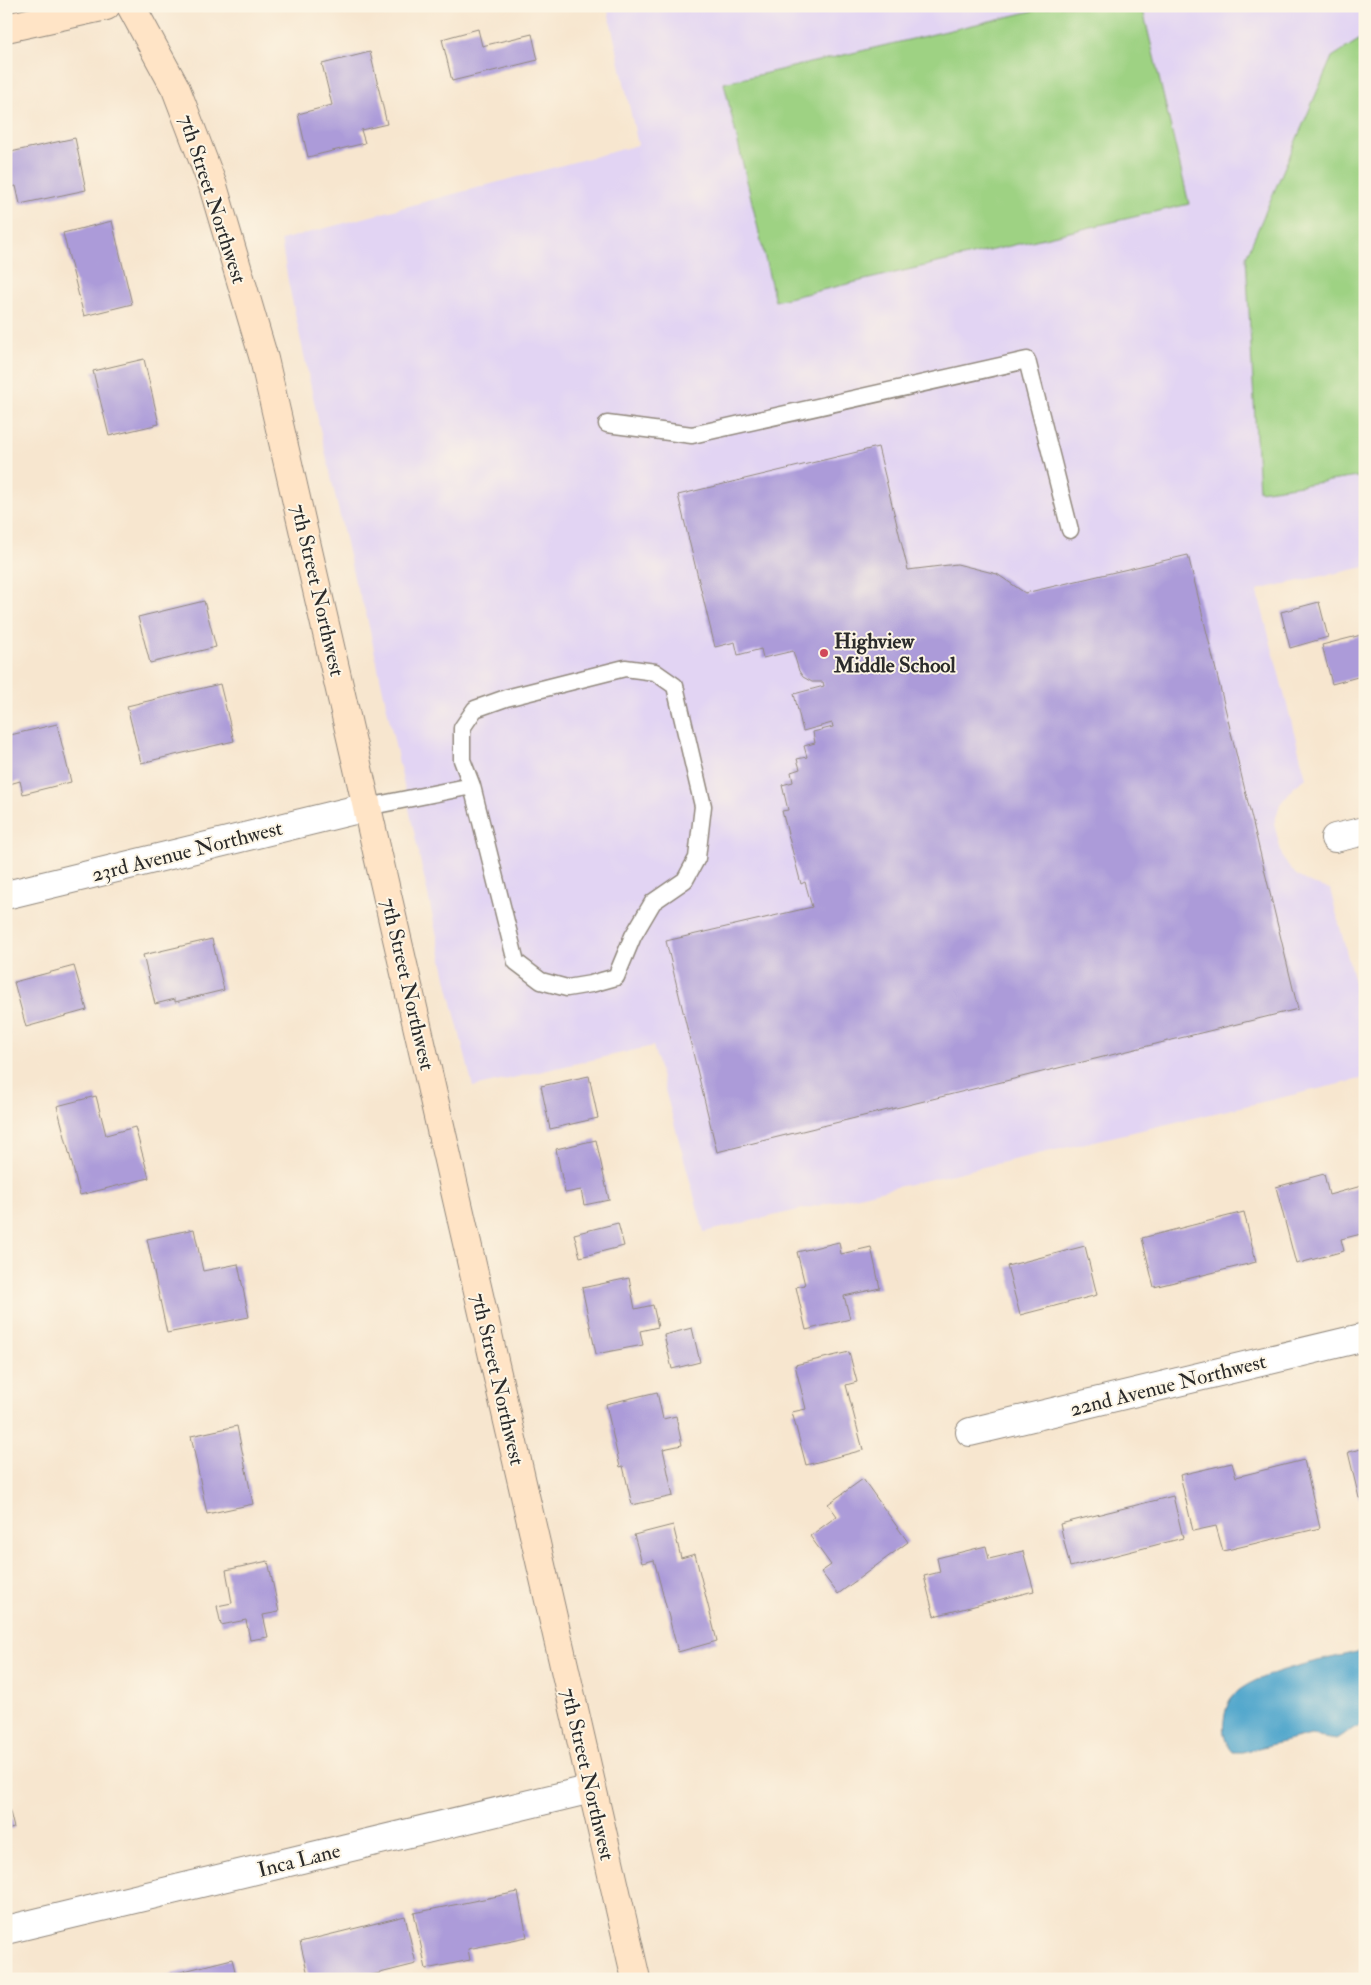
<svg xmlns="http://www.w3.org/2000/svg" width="1371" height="1985" viewBox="0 0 1371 1985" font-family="'IM FELL Double Pica',serif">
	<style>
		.built { fill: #e2d4f3 }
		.green { fill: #9ed283; stroke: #647e57 }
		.water { fill: #50a6cc; stroke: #3e687c }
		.building { fill: #ac9bd9 }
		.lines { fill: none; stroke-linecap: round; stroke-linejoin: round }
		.lane-casing { stroke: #91887d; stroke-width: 19 }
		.street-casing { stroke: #91887d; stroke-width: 30 }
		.secondary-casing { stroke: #91887d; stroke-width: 30 }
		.lane { stroke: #fff; stroke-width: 16 }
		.street { stroke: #fff; stroke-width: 28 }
		.secondary { stroke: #ffe4c6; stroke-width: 28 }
		.poi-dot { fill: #d1495b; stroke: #fcf5e5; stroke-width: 2 }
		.labels { text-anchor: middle; stroke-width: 4; stroke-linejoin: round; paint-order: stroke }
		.street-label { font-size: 21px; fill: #2b2b2b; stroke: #fcf5e5 }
		.poi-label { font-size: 21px; font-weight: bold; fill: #2b2b2b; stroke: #fcf5e5; text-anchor: start }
	</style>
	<rect width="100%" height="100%" fill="#fcf5e5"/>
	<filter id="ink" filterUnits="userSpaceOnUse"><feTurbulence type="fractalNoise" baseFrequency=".02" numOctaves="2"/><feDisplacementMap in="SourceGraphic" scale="10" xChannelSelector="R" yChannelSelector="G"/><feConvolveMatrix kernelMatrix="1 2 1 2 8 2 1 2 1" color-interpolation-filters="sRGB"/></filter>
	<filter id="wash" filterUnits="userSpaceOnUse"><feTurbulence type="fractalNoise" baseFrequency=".0096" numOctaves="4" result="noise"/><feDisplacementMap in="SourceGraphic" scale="20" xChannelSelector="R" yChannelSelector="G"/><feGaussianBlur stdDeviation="1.12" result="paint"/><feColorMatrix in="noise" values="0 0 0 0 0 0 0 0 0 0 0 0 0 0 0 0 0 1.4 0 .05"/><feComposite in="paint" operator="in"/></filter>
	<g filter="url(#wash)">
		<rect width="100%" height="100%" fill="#f7e6cf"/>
		<!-- built -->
		<polygon class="built" points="607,6 1365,6 1365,567 1257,590 1306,778 1293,788 1280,804 1274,824 1283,859 1297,876 1312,884 1330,889 1365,1023 1365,1078 704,1232 653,1046 473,1087 449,991 366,613 355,582 320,429 288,281 281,240 638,145"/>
		<!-- green -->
		<g class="green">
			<polygon points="1054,6 1142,6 1189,204 775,301 724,83"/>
			<polygon points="1365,36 1365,476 1259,491 1246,257 1332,57"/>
		</g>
		<!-- water -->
		<path class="water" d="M1365 1650V1723L1354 1728 1337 1739 1311 1735 1242 1752H1233C1225 1743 1222 1733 1224 1720 1225 1713 1227 1704 1231 1698 1252 1671 1331 1659 1365 1650Z"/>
		<g id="blocks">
			<!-- building -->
			<g class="building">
				<polygon points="478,29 482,46 532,34 538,60 452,81 442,39"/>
				<polygon points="370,52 387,124 361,130 365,143 308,157 298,114 332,105 322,64"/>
				<polygon points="75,138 86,190 20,204 16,186 6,188 6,153"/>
				<polygon points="112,221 132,304 84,316 63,233"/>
				<polygon points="144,359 159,424 109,436 93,371"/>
				<polygon points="878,447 908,570 957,564 997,574 1025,593 1188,555 1298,1009 717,1152 666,941 812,907 805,882 801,884 782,811 788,810 782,785 793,782 791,772 800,769 797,759 807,757 804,746 815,743 813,732 833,727 832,723 803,731 794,694 824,686 823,682 812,682 803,677 799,671 793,651 763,658 761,649 738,655 735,642 715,647 678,495"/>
				<polygon points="204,601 216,647 150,663 138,617"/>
				<polygon points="1319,602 1328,637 1290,648 1281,612"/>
				<polygon points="1365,634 1365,675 1332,684 1322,645"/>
				<polygon points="220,684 234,741 141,763 127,706"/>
				<polygon points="57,724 71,782 23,794 20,781 6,785 6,736"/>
				<polygon points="212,939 224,990 175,1002 175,999 155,1004 143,955"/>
				<polygon points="74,966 87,1010 26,1027 14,982"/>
				<polygon points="6,1021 10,1033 6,1034"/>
				<polygon points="589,1076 598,1118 550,1129 541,1086"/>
				<polygon points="96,1096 106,1135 135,1127 149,1178 80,1195 57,1106"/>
				<polygon points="596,1140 609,1200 584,1205 581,1190 565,1193 556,1149"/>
				<polygon points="1324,1174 1329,1195 1365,1185 1365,1233 1341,1239 1344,1251 1296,1264 1276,1187"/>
				<polygon points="1244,1212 1256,1262 1154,1287 1142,1238"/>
				<polygon points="618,1223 624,1246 580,1257 574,1234"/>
				<polygon points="194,1229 203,1271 238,1264 249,1317 167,1333 147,1239"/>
				<polygon points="839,1242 841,1254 871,1247 880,1288 844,1296 850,1319 806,1330 796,1287 805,1285 797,1252"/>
				<polygon points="1085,1246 1097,1295 1020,1315 1007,1266"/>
				<polygon points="629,1278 635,1309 653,1305 658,1327 640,1331 643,1345 596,1354 582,1288"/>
				<polygon points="692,1328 700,1362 672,1369 664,1335"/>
				<polygon points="849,1352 857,1382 846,1385 863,1450 806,1465 792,1412 806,1409 795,1365"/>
				<polygon points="657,1392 663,1419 676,1416 682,1445 663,1449 673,1496 632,1505 623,1466 620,1467 606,1404"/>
				<polygon points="237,1426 253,1504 207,1514 191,1436"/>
				<polygon points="1365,1448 1365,1497 1359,1498 1348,1452"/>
				<polygon points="1304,1460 1320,1528 1223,1551 1216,1526 1193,1531 1180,1475 1232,1463 1236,1477"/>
				<polygon points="863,1479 908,1542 838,1594 821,1572 831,1565 810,1536 837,1516 828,1504"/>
				<polygon points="1173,1496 1183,1538 1070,1567 1060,1524"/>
				<polygon points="673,1525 681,1558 695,1554 717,1641 678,1652 654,1560 642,1563 634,1535"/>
				<polygon points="986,1546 989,1559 1023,1551 1034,1591 934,1616 924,1576 940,1572 937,1558"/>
				<polygon points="268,1561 279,1612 263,1615 268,1637 250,1640 246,1620 221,1625 217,1606 232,1603 226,1570"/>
				<polygon points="6,1796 14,1828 6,1830"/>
				<polygon points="518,1892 527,1937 468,1949 470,1960 426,1969 414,1913"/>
				<polygon points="405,1916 416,1964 356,1979 309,1979 300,1942"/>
				<polygon points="232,1959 237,1979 160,1979 160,1977"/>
			</g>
		</g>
	</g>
	<g filter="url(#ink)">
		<use href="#blocks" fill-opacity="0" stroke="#91887d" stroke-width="1"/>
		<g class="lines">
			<!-- lane casing -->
			<g class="lane-casing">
				<g id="lane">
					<polyline points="607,424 692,435 1027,360 1070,530"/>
					<polyline points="367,807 472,786 516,962 541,981 567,988 591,984 616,977 633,936 653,902 685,880 697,858 703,806 675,686 655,672 625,668 506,698 475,709 462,728 462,760 472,786"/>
				</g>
			</g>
			<!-- street casing -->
			<g class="street-casing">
				<g id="street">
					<polyline points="1335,838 1365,831"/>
					<polyline points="6,895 367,807"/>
					<polyline points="970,1432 1365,1337"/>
					<polyline points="6,1930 592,1789"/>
				</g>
			</g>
			<!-- secondary casing -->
			<g class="secondary-casing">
				<g id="secondary">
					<polyline points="131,6 176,89 213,186 264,359 636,1979"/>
					<polyline points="6,28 106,6"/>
				</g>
			</g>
			<!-- lane -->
			<use href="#lane" class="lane"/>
			<!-- street -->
			<use href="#street" class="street"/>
			<!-- secondary -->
			<use href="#secondary" class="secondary"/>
		</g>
	</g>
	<!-- markers -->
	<circle class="poi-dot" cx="824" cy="653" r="5"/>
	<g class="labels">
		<!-- street labels -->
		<g class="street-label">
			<text transform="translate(213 199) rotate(72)" y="7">7th Street Northwest</text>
			<text transform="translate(318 590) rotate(77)" y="7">7th Street Northwest</text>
			<text transform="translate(187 851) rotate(-14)" y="7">23rd Avenue Northwest</text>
			<text transform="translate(408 984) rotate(77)" y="7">7th Street Northwest</text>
			<text transform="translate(498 1379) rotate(77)" y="7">7th Street Northwest</text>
			<text transform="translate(1168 1385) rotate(-14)" y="7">22nd Avenue Northwest</text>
			<text transform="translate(588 1774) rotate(77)" y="7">7th Street Northwest</text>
			<text transform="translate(299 1860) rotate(-14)" y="7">Inca Lane</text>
		</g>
		<!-- poi labels -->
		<g class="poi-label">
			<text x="834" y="648">Highview<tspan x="834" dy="24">Middle School</tspan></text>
		</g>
	</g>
	<!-- margin -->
	<rect width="1371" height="1985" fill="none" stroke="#fcf5e5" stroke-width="25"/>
</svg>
